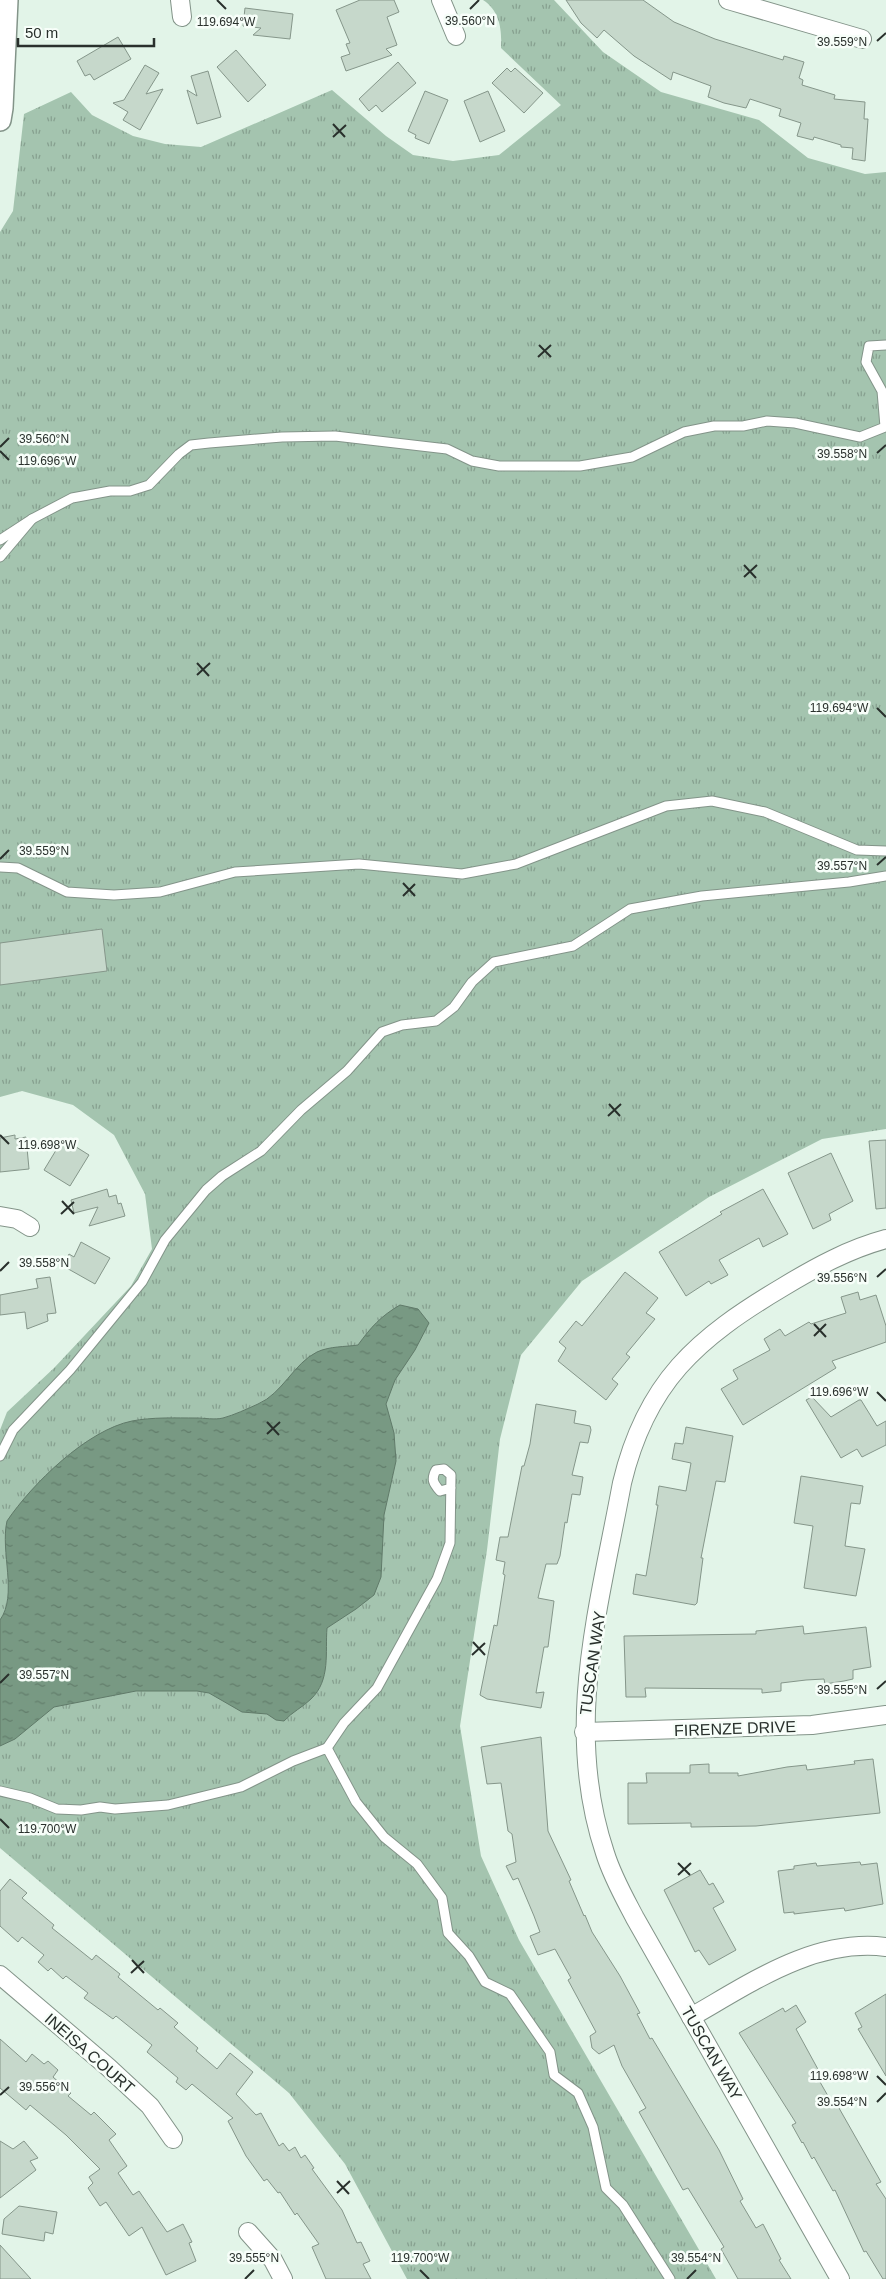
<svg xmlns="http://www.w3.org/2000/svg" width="886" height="2279" viewBox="0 0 886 2279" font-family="Helvetica,sans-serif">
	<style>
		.grass { fill: url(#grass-tufts) }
		.water { fill: url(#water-ripples); stroke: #607a69 }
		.building { fill: #c6d8cb; stroke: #85968a }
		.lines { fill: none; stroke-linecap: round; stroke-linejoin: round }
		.service-casing { stroke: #839489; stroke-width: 11 }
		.minor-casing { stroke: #839489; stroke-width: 20 }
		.tertiary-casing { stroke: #839489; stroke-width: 24 }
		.service { stroke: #fff; stroke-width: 9 }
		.minor { stroke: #fff; stroke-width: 18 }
		.tertiary { stroke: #fff; stroke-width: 21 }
		.ticks { fill: none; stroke: #29302c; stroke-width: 2 }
		.labels { text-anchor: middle; stroke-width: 5; stroke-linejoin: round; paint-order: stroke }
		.street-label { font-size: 16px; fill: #29302c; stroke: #f7fef9 }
		.ticks-label { font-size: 12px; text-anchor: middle; fill: #29302c; stroke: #f7fef9; stroke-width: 5; stroke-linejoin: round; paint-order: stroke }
	</style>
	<defs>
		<pattern id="grass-tufts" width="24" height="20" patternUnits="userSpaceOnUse" patternTransform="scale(1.25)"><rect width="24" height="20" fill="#a4c4af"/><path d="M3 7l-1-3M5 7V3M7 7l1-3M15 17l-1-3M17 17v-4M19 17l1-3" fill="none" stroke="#86a08f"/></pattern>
		<pattern id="water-ripples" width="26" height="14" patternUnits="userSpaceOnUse" patternTransform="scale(1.25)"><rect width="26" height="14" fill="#789983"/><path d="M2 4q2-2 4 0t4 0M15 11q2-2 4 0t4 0" fill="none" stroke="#627d6b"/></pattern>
	</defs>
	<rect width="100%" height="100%" fill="#e2f4e8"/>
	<!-- grass -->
	<path class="grass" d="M483 0H554L603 52 661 92 759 120 808 158 865 174 886 172V1129L822 1139 709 1197 582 1281 521 1355 500 1439 487 1550 460 1726 481 1856 519 1940 716 2279H407L345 2164 289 2093 0 1848V1430L7 1412 54 1368 131 1286 152 1249 145 1194 114 1135 73 1105 22 1091 0 1097V232L13 211 24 114 71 92 92 115 133 136 165 144 201 147 332 90 386 136 413 155 453 161 499 155 561 105 501 48C502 30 500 11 483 0Z"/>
	<!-- water -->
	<path class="water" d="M400 1305 418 1309 429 1323 415 1350 395 1380 386 1404 394 1433 396 1461 384 1515 381 1577 374 1595 356 1609 327 1628C325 1652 331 1680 311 1699 303 1707 292 1712 284 1721L276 1720 267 1714 242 1712 209 1693 197 1691H136L54 1707 15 1739 0 1746V1620C18 1595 0 1552 7 1521 32 1484 87 1430 132 1421 152 1417 176 1418 196 1418 204 1418 215 1420 223 1418 234 1415 247 1409 258 1404 282 1394 294 1363 317 1352 330 1346 345 1347 358 1345 371 1327 381 1316 400 1305Z"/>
	<!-- building -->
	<g class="building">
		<polygon points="360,0 394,0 399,12 387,17 397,45 386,49 392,55 346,71 341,57 350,54 346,44 350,43 336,10"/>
		<polygon points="566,0 643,0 674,22 715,39 783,60 784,56 804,62 799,78 803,80 802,85 835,95 834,99 865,102 864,119 868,119 865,161 852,159 853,148 841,147 841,145 814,137 813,140 797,136 801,123 779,116 781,109 750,99 746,108 724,103 708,97 711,86 673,72 671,80 634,56 604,30 597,38 581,23"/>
		<polygon points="245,8 293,14 290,39 253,35 261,28 243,26"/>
		<polygon points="118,37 131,59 94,80 90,74 85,76 77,61"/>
		<polygon points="236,50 266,85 248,102 217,67"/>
		<polygon points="398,62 416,83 382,112 376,105 369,111 359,99"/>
		<polygon points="145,65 159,73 146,94 163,89 140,130 123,120 128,112 113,103 124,100"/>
		<polygon points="507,68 511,72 515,68 543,93 524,113 492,83"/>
		<polygon points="208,71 221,117 197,124 187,90 197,96 191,76"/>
		<polygon points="425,91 448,100 429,144 415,138 416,135 408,131"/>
		<polygon points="488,91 505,131 480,142 464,101"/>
		<polygon points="102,929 107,971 0,985 0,943"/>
		<polygon points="15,1135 15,1139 26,1137 29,1169 0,1172 0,1138"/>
		<polygon points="886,1140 886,1208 876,1209 869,1141"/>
		<polygon points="61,1142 71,1148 73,1145 89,1155 70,1186 44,1170"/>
		<polygon points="831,1153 853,1201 829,1214 831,1220 813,1229 788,1173"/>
		<polygon points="107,1189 109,1197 116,1195 118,1204 121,1203 125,1216 89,1226 98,1207 74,1213 71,1200"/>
		<polygon points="763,1189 788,1234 763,1247 759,1238 719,1260 728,1275 711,1284 709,1281 686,1296 659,1252 722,1214 720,1212"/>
		<polygon points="81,1242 110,1258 95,1284 63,1266 69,1254 74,1257"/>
		<polygon points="625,1272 658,1298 646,1313 655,1319 626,1354 630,1357 612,1379 618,1384 606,1400 558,1361 566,1348 559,1342 576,1321 582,1326"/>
		<polygon points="50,1277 56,1313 47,1314 48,1321 27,1329 25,1312 0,1315 0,1295 38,1288 36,1279"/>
		<polygon points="858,1292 860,1300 876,1295 886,1326 886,1342 832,1361 836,1368 743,1425 721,1389 738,1379 733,1370 770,1350 764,1339 780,1329 785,1336 809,1322 811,1324 846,1313 841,1297"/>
		<polygon points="812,1397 831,1417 859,1400 861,1400 877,1426 886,1421 886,1445 862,1457 857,1449 841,1458 806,1400"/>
		<polygon points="536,1404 576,1411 574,1423 590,1426 591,1430 588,1443 580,1442 572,1475 583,1477 580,1495 572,1494 567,1523 565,1522 560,1556 557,1564 546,1564 538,1598 554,1601 548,1647 544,1647 536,1693 544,1692 541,1708 487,1699 480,1695 494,1625 497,1626 505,1575 503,1574 505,1562 496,1560 500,1537 508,1537 522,1466 524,1466 530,1444"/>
		<polygon points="686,1427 733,1436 725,1482 716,1481 701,1558 703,1558 697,1603 695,1605 633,1594 636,1574 646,1576 658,1505 656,1505 659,1486 686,1491 691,1463 672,1459 675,1443 683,1444"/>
		<polygon points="801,1476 863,1486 860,1504 851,1503 845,1546 865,1549 856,1596 804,1588 813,1526 794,1523"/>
		<polygon points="803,1626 804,1634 866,1627 871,1667 853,1670 853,1679 844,1681 825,1684 824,1679 806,1680 781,1683 781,1691 762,1693 762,1689 645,1688 646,1697 626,1697 624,1636 756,1634 756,1631"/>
		<polygon points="541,1737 548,1831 571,1880 569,1881 584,1916 585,1915 592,1932 620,1976 640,2013 637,2014 650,2039 652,2038 719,2150 743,2199 740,2201 756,2228 763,2224 781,2259 779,2260 791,2279 738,2279 721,2249 724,2247 688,2188 683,2190 639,2112 646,2108 622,2066 614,2045 599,2054 592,2048 590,2036 596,2032 568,1980 571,1978 555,1949 538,1955 530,1936 540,1932 534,1916 518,1878 513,1880 506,1866 516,1862 512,1834 508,1831 501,1783 487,1784 481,1747"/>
		<polygon points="873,1759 880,1813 756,1826 691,1827 691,1823 628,1824 628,1783 647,1783 646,1773 690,1773 690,1765 709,1764 709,1773 738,1773 738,1776 787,1767 806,1765 807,1770 855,1764 854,1761"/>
		<polygon points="860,1862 861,1865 877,1863 883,1904 845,1911 844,1908 794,1914 794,1912 784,1913 778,1871 794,1869 794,1866 816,1863 817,1866"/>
		<polygon points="700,1870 709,1885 713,1883 724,1902 713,1908 736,1950 709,1965 699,1950 695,1952 664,1890"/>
		<polygon points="10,1879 27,1893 22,1898 54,1925 52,1928 92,1960 96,1955 120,1974 118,1977 158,2010 160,2008 178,2023 174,2027 198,2048 196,2051 217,2069 230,2053 253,2072 236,2094 256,2115 261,2113 279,2146 283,2143 289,2151 295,2147 301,2158 305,2155 314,2168 312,2169 342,2210 357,2243 361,2242 370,2261 363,2264 371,2279 326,2279 312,2247 319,2244 297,2213 295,2215 280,2192 278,2193 267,2179 264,2181 246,2156 228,2121 233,2118 192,2084 186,2090 176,2082 178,2078 147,2052 152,2045 116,2016 113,2019 84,1998 88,1993 66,1976 63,1979 51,1968 48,1971 38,1962 44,1955 22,1937 18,1942 0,1926 0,1891"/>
		<polygon points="886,1994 886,2076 858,2029 862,2027 855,2013"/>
		<polygon points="796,2005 806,2022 796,2029 820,2073 816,2075 832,2103 835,2101 881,2182 876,2184 886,2199 886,2279 883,2279 866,2251 864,2252 835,2190 833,2191 814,2157 812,2159 803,2142 802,2143 792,2125 796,2123 739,2033 783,2008 785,2012"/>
		<polygon points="0,2039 26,2062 32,2054 44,2064 48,2061 58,2070 53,2077 71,2093 68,2096 91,2115 94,2112 116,2134 109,2140 127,2166 118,2173 133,2195 139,2191 167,2232 183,2224 192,2242 189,2243 196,2261 166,2275 142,2227 129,2236 106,2202 100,2206 88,2188 93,2183 89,2177 100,2169 66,2135 30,2105 26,2110 0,2088"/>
		<polygon points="0,2141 13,2149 24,2141 38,2158 30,2161 36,2170 0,2198"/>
		<polygon points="19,2206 57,2212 53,2234 45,2232 44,2241 2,2234 4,2219"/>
		<polygon points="0,2245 31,2279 0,2279"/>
	</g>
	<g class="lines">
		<!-- service casing -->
		<g class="service-casing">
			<g id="service">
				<polyline points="32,519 72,498 110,491 130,491 149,485 179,454 191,445 209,443 282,437 335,436 447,449 472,461 499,466 580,466 632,457 684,432 714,426 743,426 767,421 795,423 860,437 885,427 882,391 866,362 869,346 886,345"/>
				<polyline points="0,540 32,519 0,557"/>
				<polyline points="0,867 18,868 67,892 114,895 160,892 235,872 359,864 462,874 516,864 666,806 712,801 765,812 857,850 886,851"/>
				<polyline points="0,1456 13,1430 70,1370 142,1282 165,1240 206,1190 222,1176 261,1151 301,1110 347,1071 382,1032 402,1025 436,1021 454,1007 472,982 494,962 573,946 630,909 702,896 849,882 886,876"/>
				<path d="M327 1748 344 1723 377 1688 437 1579 450 1543 451 1475 444 1469 436 1470C431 1479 433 1483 440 1491L451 1488"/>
				<polyline points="0,1791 30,1798 57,1809 81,1810 100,1807 115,1809 168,1805 241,1787 293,1761 327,1748 356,1802 384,1837 417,1864 442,1898 448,1933 469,1956 485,1982 510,1994 550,2052 554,2075 578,2093 593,2127 606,2188 623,2205 670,2279"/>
			</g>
		</g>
		<!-- minor casing -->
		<g class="minor-casing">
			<g id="minor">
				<polyline points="180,0 182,17"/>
				<polyline points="441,0 456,36"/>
				<polyline points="728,0 862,39"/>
				<polyline points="0,1216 17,1219 30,1227"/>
				<polyline points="584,1732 812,1725 886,1715"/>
				<polyline points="0,1975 108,2067 150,2106 173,2139"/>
				<path d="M691 2017C751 1983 814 1938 886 1947"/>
				<polyline points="248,2232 273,2260 283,2279"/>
				<path d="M840 2279 635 1918C624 1897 612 1876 605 1853 563 1728 599 1608 622 1483 646 1382 697 1338 783 1287 816 1267 849 1249 886 1239"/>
			</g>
		</g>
		<!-- tertiary casing -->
		<g class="tertiary-casing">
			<polyline id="tertiary" points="0,120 2,108 7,0"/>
		</g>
		<!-- service -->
		<use href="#service" class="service"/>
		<!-- minor -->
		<use href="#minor" class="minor"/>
		<!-- tertiary -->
		<use href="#tertiary" class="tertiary"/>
	</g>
	<!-- ticks -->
	<path class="ticks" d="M217 0 226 9M470 9 479 0M877 41 886 33M333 124 345 137M333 137 346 125M539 345 551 357M538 357 551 345M0 447 9 438M0 451 9 460M877 453 886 445M744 565 756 578M744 577 757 565M197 663 209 676M197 675 210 663M877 708 886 717M0 859 9 850M877 865 886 857M403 883 415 896M403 896 415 884M609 1104 620 1116M608 1116 621 1104M0 1135 9 1144M62 1201 74 1214M61 1214 74 1202M0 1271 9 1262M877 1277 886 1269M814 1324 826 1337M814 1336 826 1324M877 1392 886 1401M267 1422 279 1435M267 1434 280 1422M473 1642 485 1655M472 1655 485 1643M0 1683 9 1674M877 1689 886 1681M0 1819 9 1828M678 1863 690 1875M678 1875 691 1863M132 1960 144 1973M131 1973 144 1961M877 2076 886 2085M0 2095 9 2087M877 2102 886 2093M337 2181 349 2194M337 2193 350 2181M420 2270 429 2279M245 2279 254 2270M687 2279 696 2270"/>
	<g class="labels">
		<!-- street labels -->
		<g class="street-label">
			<text transform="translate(592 1663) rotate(-82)" y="6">TUSCAN WAY</text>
			<text transform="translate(735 1728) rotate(-2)" y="6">FIRENZE DRIVE</text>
			<text transform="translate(90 2053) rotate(41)" y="6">INEISA COURT</text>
			<text transform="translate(712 2053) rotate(60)" y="6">TUSCAN WAY</text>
		</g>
	</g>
	<g class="ticks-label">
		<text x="470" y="25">39.560°N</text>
		<text x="226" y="26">119.694°W</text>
		<text x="842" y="46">39.559°N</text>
		<text x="44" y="443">39.560°N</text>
		<text x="842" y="458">39.558°N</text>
		<text x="47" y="465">119.696°W</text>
		<text x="839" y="712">119.694°W</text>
		<text x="44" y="855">39.559°N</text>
		<text x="842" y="870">39.557°N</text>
		<text x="47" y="1149">119.698°W</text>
		<text x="44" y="1267">39.558°N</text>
		<text x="842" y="1282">39.556°N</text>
		<text x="839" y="1396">119.696°W</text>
		<text x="44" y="1679">39.557°N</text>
		<text x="842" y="1694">39.555°N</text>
		<text x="47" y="1833">119.700°W</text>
		<text x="839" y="2080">119.698°W</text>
		<text x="44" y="2091">39.556°N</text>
		<text x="842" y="2106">39.554°N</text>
		<text x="420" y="2262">119.700°W</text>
		<text x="254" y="2262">39.555°N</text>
		<text x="696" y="2262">39.554°N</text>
	</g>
	<!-- scale -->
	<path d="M18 38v8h136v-8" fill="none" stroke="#29302c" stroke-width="2.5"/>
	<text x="25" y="38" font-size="15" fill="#29302c" stroke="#f7fef9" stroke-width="4" paint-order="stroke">50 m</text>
</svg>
